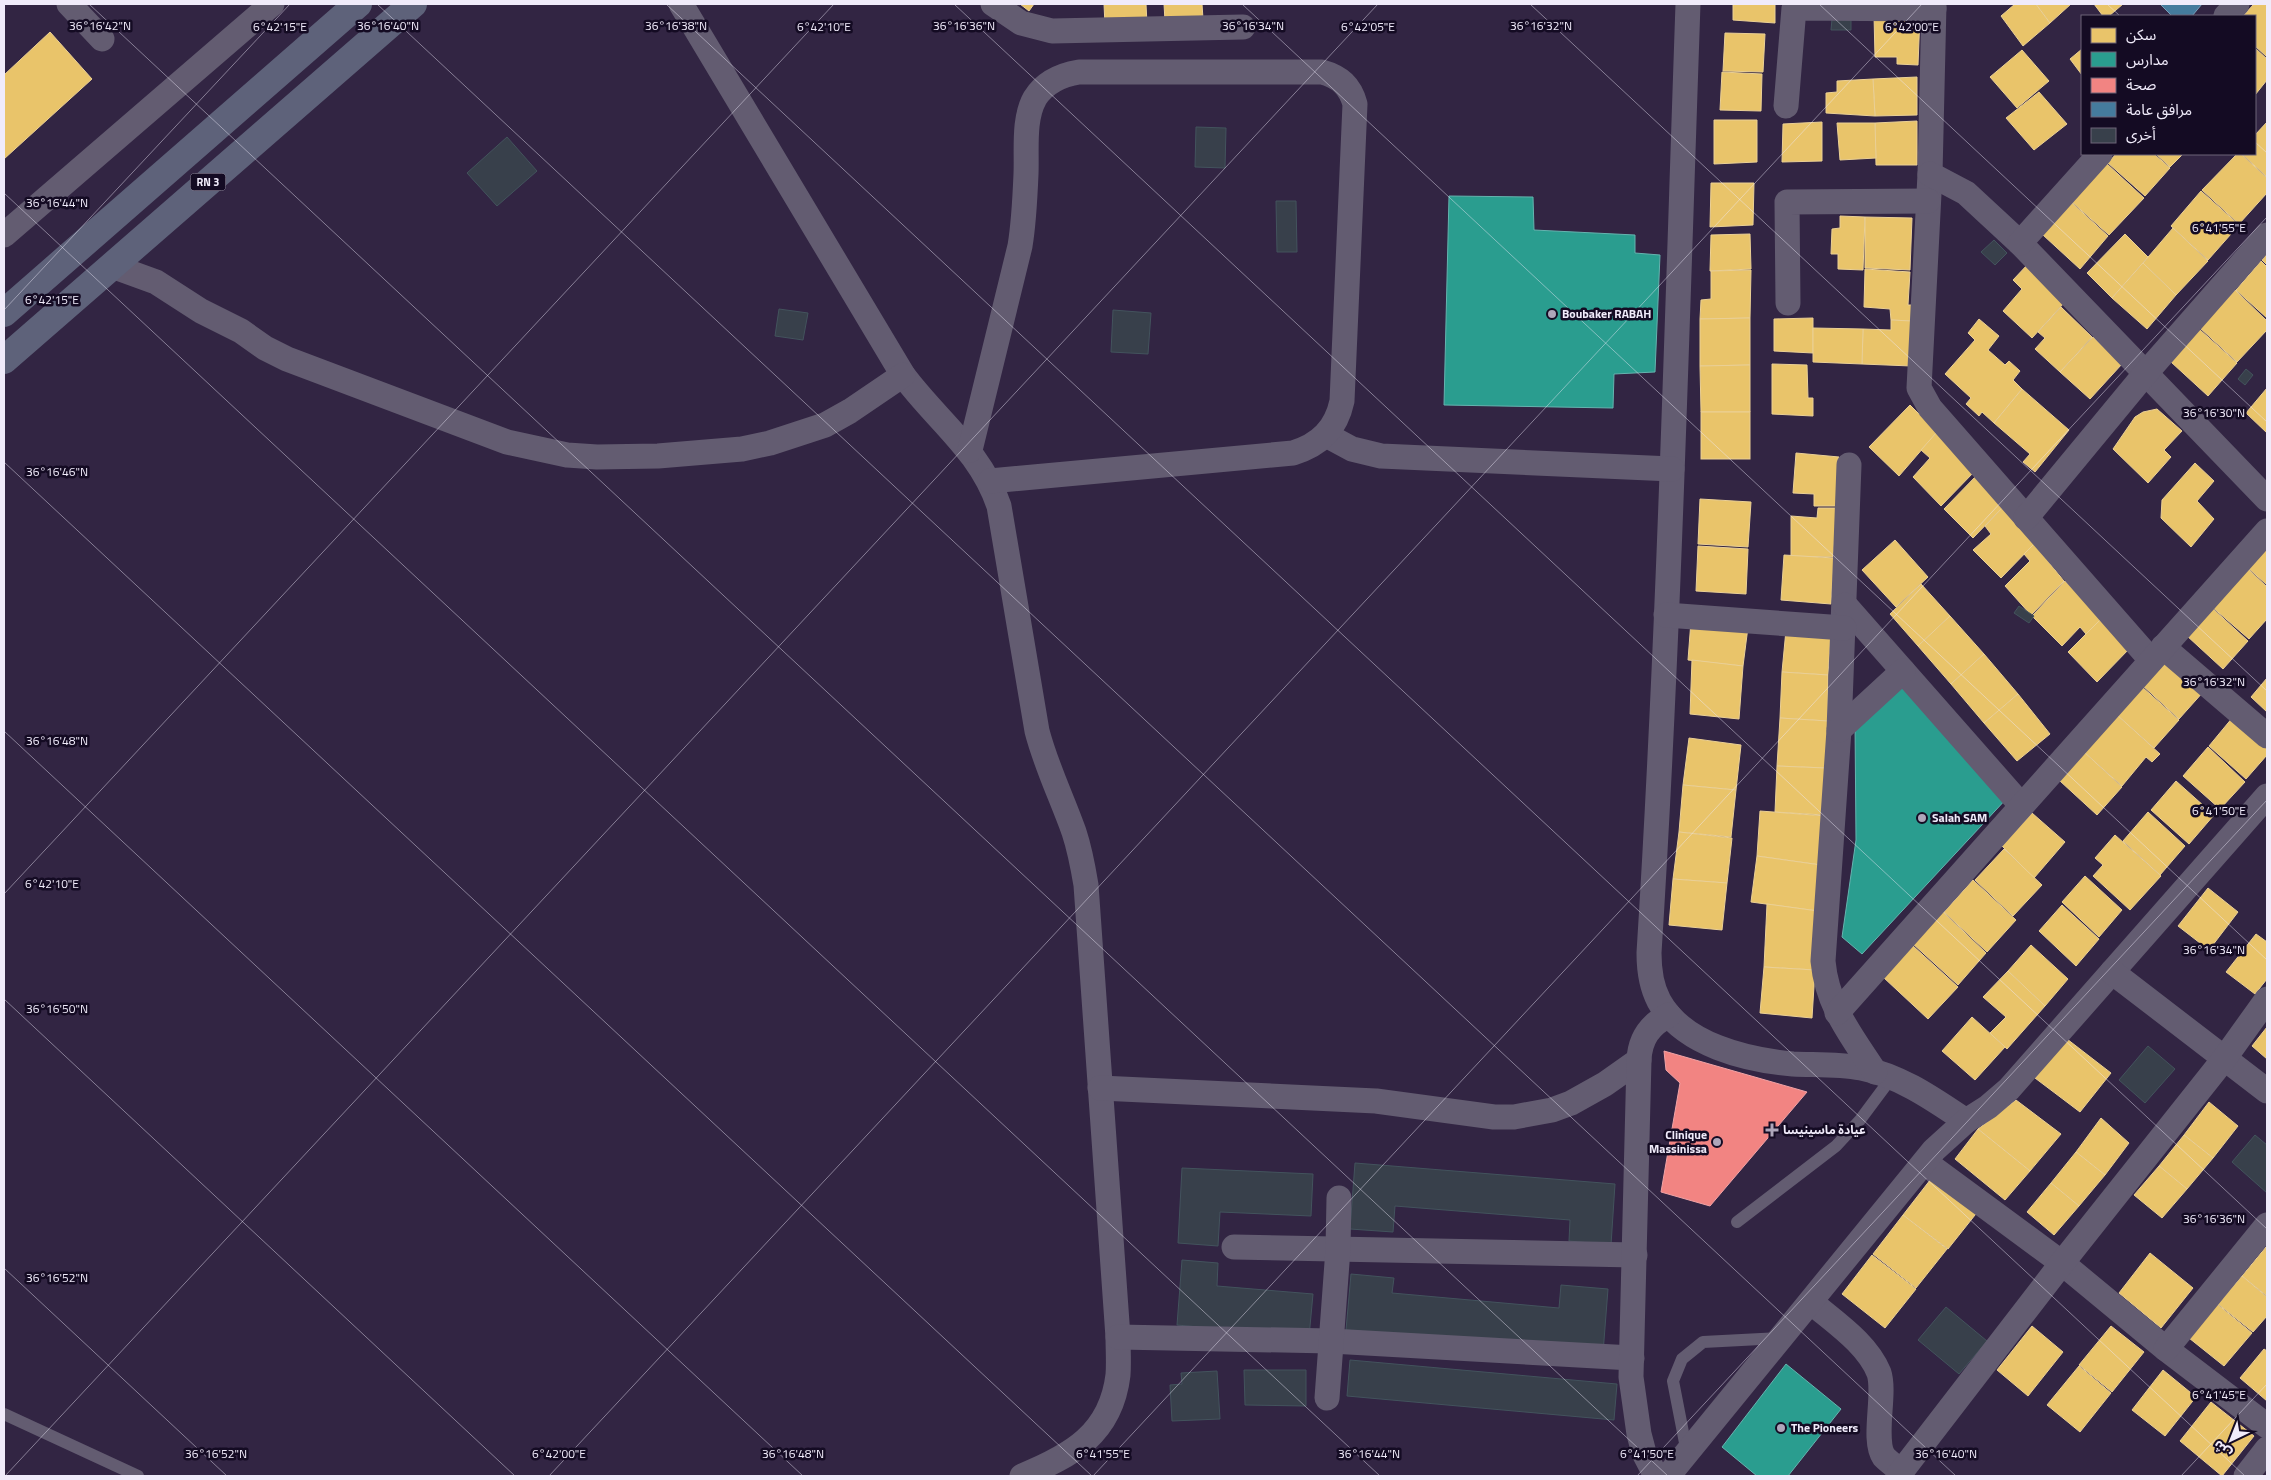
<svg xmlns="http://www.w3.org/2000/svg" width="2271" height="1480" viewBox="0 0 2271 1480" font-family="'Titillium Web','Noto Sans Arabic',sans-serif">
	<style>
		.homes { fill: #e9c46a; stroke: #ebd095 }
		.schools { fill: #2a9d8f; stroke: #65b4af }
		.health { fill: #f28482; stroke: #f1a3a6 }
		.public { fill: #457b9d; stroke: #789db9 }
		.building { fill: #38404b; stroke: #43535d }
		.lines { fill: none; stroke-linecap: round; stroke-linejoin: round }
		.service { stroke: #635c71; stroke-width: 12 }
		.minor { stroke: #635c71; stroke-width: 25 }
		.trunk { stroke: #5e627a; stroke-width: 28 }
		.ticks { fill: none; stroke: #f0ebfa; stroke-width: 1; stroke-opacity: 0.45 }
		.poi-dot { fill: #aea6ba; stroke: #140b23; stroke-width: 2 }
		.labels { text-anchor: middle; stroke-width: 5; stroke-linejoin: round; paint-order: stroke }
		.shield { fill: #140b23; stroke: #aea8ba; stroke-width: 1 }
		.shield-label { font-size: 11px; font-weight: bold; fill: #f0ebfa }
		.poi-label { font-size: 12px; font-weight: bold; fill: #f0ebfa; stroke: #140b23; text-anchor: start }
		.ticks-label { font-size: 12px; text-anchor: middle; fill: #f0ebfa; stroke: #140b23; stroke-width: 5; stroke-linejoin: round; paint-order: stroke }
	</style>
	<rect width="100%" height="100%" fill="#322543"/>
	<!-- homes -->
	<g class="homes">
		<polygon points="1020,4 1034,4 1029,11"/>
		<polygon points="1104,4 1146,4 1147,24 1105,25"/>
		<polygon points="1164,4 1202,4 1203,19 1165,21"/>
		<polygon points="1733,4 1775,4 1775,23 1733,20"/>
		<polygon points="2015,4 2036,4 2050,23 2023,46 2001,16"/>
		<polygon points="2036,4 2071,4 2050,23"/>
		<polygon points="2094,4 2123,4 2109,16 2103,16"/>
		<polygon points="2254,4 2267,4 2267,57 2255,46 2255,16 2243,16"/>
		<polygon points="1874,15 1920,15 1918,65 1897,64 1897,57 1875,57"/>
		<polygon points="50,32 92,79 4,159 4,75"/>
		<polygon points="1725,33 1765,34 1763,72 1723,71"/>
		<polygon points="2255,48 2267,59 2267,80 2255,95"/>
		<polygon points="2082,49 2082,75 2070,59"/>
		<polygon points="2022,50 2049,81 2017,108 1990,77"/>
		<polygon points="1722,72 1762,74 1761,111 1720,110"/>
		<polygon points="1917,77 1917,115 1875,116 1873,79"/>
		<polygon points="1873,79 1875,116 1826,113 1826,93 1837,92 1837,81"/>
		<polygon points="2039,92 2067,124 2034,150 2006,118"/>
		<polygon points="1714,120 1757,120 1757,162 1714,164"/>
		<polygon points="1917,121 1917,165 1876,165 1875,123"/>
		<polygon points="1822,122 1822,161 1782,162 1783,124"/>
		<polygon points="2267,122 2267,177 2242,154 2255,154 2255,135"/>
		<polygon points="1837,123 1875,123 1876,158 1840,160"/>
		<polygon points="2116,154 2154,154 2170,168 2145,196 2108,163"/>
		<polygon points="2156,154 2183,154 2170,167"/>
		<polygon points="2237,154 2241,154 2267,178 2267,193 2239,224 2202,190"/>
		<polygon points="2106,163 2144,198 2109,235 2072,202"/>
		<polygon points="1711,183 1754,183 1753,225 1710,227"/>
		<polygon points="2201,191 2239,225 2208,260 2171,226"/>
		<polygon points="2071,202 2108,236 2080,269 2043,235"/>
		<polygon points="1840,216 1865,217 1863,270 1838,269 1838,254 1831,254 1832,229 1840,228"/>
		<polygon points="1865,217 1912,218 1910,270 1865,268"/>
		<polygon points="2173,228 2208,261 2176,295 2143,263"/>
		<polygon points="1750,234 1751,269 1710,271 1711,235"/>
		<polygon points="2125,234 2148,257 2112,298 2087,273"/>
		<polygon points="2267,254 2267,265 2262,260"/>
		<polygon points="2261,261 2267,267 2267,318 2236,290"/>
		<polygon points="2029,263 2064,303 2032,338 2003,311 2022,289 2013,280"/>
		<polygon points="2143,263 2176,295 2147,329 2112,298"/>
		<polygon points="1865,269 1910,272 1908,305 1912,305 1912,321 1891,320 1890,309 1864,307"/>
		<polygon points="1751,270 1750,318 1700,319 1701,300 1711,299 1711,271"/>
		<polygon points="2235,290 2267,321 2267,330 2237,362 2200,328"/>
		<polygon points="2061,307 2092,337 2060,372 2035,349 2045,338 2038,332"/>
		<polygon points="1750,318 1750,365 1700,366 1700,319"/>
		<polygon points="1813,318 1813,353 1774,351 1774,319"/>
		<polygon points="1979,319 1999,336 1988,350 2005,365 2009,361 2020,371 2013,380 2022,389 1994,423 1982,412 1979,416 1966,404 1971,398 1945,374 1975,340 1968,333"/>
		<polygon points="1891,320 1912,321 1911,366 1862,364 1863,329 1891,330"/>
		<polygon points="1813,328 1863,329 1862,364 1813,362"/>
		<polygon points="2199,329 2237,363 2208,396 2171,362"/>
		<polygon points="2093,337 2122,364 2090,399 2060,372"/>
		<polygon points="1772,364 1807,365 1808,398 1813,398 1813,416 1772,414"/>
		<polygon points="1750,365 1750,412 1701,412 1700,366"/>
		<polygon points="2267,388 2267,433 2246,413"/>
		<polygon points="2022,389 2069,430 2035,472 2023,462 2030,454 1994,423"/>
		<polygon points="1910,405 1937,432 1899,476 1869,447"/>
		<polygon points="2157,409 2182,431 2164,450 2171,457 2148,483 2113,449 2135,417 2143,412"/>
		<rect x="1701" y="412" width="49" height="47"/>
		<polygon points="1937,432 1974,472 1941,506 1913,477 1930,458 1921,450"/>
		<polygon points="1796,453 1839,457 1837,506 1814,506 1814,494 1793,493"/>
		<polygon points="2195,463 2214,481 2197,501 2214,519 2191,547 2161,518 2162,500"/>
		<polygon points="1978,474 2005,505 1973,538 1944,509"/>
		<polygon points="1700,499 1751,502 1748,547 1698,544"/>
		<polygon points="2005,505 2034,544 2001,578 1973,550 1991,534 1985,526"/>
		<polygon points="1818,508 1837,508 1833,557 1791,556 1791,516 1817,518"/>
		<polygon points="1895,540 1928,577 1896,607 1862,570"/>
		<polygon points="2034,544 2064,581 2031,615 2005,586 2030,561 2024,554"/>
		<polygon points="2267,545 2267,585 2247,567"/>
		<polygon points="1698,546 1748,549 1746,594 1696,591"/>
		<polygon points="1784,555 1834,558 1831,604 1781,600"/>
		<polygon points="2246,567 2267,587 2267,619 2249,639 2211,606"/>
		<polygon points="2065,581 2102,618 2086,634 2080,627 2062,646 2032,616"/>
		<polygon points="1921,584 1950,616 1918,646 1890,614"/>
		<polygon points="2211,607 2248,641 2223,669 2186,635"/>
		<polygon points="1950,616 1984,654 1951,684 1918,646"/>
		<polygon points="2102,618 2130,648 2097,682 2068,652"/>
		<polygon points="1691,621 1748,627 1743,666 1688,660"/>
		<polygon points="1786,630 1831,632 1828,675 1782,672"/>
		<polygon points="1984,654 2018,694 1984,723 1951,684"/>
		<polygon points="2167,657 2204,691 2179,719 2142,685"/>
		<polygon points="1692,660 1743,666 1739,719 1690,714"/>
		<polygon points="1782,672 1828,675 1828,721 1780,718"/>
		<polygon points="2267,678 2267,712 2251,697"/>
		<polygon points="2141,686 2179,720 2154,748 2117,715"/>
		<polygon points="2018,694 2050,734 2017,761 1984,723"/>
		<polygon points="2117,715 2160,754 2152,762 2146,757 2122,786 2084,752"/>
		<polygon points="2233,717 2267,748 2267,755 2246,779 2209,746"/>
		<polygon points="1780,718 1828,721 1826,768 1777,766"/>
		<polygon points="1689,738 1741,745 1736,790 1683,785"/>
		<polygon points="2208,747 2245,782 2220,809 2183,776"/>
		<polygon points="2084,752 2122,787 2097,815 2060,781"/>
		<polygon points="1777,766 1826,768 1824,815 1775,812"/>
		<polygon points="2176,781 2214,815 2189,844 2151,810"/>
		<polygon points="1683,785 1736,790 1731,837 1679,832"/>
		<polygon points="1760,811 1826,816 1821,865 1757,856"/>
		<polygon points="2148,812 2185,846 2160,875 2123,841"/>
		<polygon points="2032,813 2065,842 2034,878 2002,846"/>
		<polygon points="1679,832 1732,838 1727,883 1673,879"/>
		<polygon points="2115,835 2161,876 2130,910 2093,876 2103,865 2095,858"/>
		<polygon points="2004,849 2042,885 2013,916 1975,880"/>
		<polygon points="1757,856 1821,865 1818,911 1751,902"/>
		<polygon points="2085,876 2122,910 2099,937 2062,902"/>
		<polygon points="1673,879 1727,883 1722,930 1669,925"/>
		<polygon points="1973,880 2016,920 1987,952 1944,912"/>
		<polygon points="2208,888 2238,912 2209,950 2178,926"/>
		<polygon points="1767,904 1818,911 1815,970 1764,967"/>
		<polygon points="2062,905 2099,939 2076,966 2039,931"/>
		<polygon points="1942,911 1986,953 1958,985 1912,943"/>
		<polygon points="2256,934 2267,942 2267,979 2255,994 2226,972"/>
		<polygon points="1912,945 1958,987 1928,1019 1883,977"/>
		<polygon points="2031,945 2068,979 2045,1006 2008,971"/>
		<polygon points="1764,967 1815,970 1812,1018 1760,1013"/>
		<polygon points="2008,971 2045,1006 2007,1049 1990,1033 2006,1017 1983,997"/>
		<polygon points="1972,1017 2005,1047 1975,1080 1942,1051"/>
		<polygon points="2267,1027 2267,1059 2252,1046"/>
		<polygon points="2067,1039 2111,1073 2080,1112 2035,1078"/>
		<polygon points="2016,1100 2061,1134 2030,1171 1978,1129"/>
		<polygon points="2209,1102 2238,1126 2213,1158 2184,1135"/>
		<polygon points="2101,1118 2129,1143 2105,1175 2076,1152"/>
		<polygon points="1978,1129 2030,1171 2005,1200 1955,1159"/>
		<polygon points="2184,1135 2213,1158 2187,1189 2159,1166"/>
		<polygon points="2076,1152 2105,1175 2079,1206 2051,1183"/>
		<polygon points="2159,1166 2187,1189 2162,1218 2134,1195"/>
		<polygon points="1934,1175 1979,1210 1948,1249 1903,1215"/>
		<polygon points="2051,1183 2079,1206 2054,1235 2027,1212"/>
		<polygon points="1903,1215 1947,1249 1916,1288 1873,1254"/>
		<polygon points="2266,1247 2267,1248 2267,1296 2242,1276"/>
		<polygon points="2150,1253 2193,1288 2161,1328 2119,1293"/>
		<polygon points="1872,1255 1916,1289 1885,1328 1842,1294"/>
		<polygon points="2242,1276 2267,1297 2267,1316 2253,1332 2218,1304"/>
		<polygon points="2217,1304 2252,1333 2224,1366 2189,1338"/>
		<polygon points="2032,1326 2063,1352 2028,1396 1997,1370"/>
		<polygon points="2111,1326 2144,1352 2112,1392 2079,1365"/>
		<polygon points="2264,1349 2267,1351 2267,1401 2240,1378"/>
		<polygon points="2079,1366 2111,1393 2080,1432 2047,1405"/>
		<polygon points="2163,1370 2196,1397 2165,1436 2132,1410"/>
		<polygon points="2211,1402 2254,1436 2222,1476 2180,1441"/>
	</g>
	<!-- schools -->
	<g class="schools">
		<polygon points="1449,196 1533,197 1534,230 1635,235 1635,253 1660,255 1655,372 1614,374 1613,408 1444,405"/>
		<polygon points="1902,678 2008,797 1862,954 1842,937 1856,840 1855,722"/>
		<polygon points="1786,1364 1841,1409 1788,1476 1757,1476 1722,1447"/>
	</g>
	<!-- health -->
	<polygon class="health" points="1664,1051 1807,1092 1710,1206 1661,1192 1680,1083 1666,1070"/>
	<!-- public -->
	<polygon class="public" points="2160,4 2202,4 2192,16 2172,16"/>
	<!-- building -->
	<g class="building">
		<polygon points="1832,19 1851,19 1851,30 1831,30"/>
		<polygon points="1196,127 1226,128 1225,168 1195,167"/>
		<polygon points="507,137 537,171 497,206 467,173"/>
		<polygon points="1276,201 1296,201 1297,252 1277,252"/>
		<polygon points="1994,240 2007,253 1995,265 1981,252"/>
		<polygon points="779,309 808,313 803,340 775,336"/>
		<polygon points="1113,310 1151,313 1148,354 1111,352"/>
		<polygon points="2246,369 2253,375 2245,385 2238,379"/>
		<polygon points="2019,606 2034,616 2029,623 2014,613"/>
		<polygon points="2148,1046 2175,1069 2145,1103 2119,1080"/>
		<polygon points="2255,1135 2267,1145 2267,1193 2232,1162"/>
		<polygon points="1355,1163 1615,1184 1611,1245 1569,1241 1570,1220 1395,1206 1393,1232 1350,1229"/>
		<polygon points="1182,1168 1313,1174 1311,1216 1220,1212 1218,1246 1178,1243"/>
		<polygon points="1182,1260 1218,1263 1217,1286 1313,1294 1309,1337 1177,1325"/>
		<polygon points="1351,1274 1394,1278 1392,1293 1559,1308 1561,1285 1608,1289 1603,1353 1346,1330"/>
		<polygon points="1946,1307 1987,1341 1959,1374 1918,1340"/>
		<polygon points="1350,1360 1617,1384 1614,1420 1347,1396"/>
		<polygon points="1244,1370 1306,1370 1306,1406 1245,1405"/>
		<polygon points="1217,1371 1220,1419 1172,1421 1170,1385 1182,1384 1181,1373"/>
	</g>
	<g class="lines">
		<!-- service -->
		<g class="service">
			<polyline points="1737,1222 1836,1146 1860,1120 1892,1077"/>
			<polyline points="4,1414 138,1476"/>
			<polyline points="1687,1453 1673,1381 1682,1359 1703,1342 1781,1338"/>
		</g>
		<!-- minor -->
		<g class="minor">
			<polyline points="69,4 102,39"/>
			<path d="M681 4 903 375C937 421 980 450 999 506L1037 731C1046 766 1062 798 1074 832 1080 850 1083 867 1086 885L1118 1337C1118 1349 1119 1363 1118 1375 1111 1434 1071 1456 1022 1476"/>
			<polyline points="993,4 1021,23 1052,31 1243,27"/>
			<path d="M1688 4C1677 320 1669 637 1649 953 1649 970 1651 986 1659 1001 1683 1045 1747 1060 1793 1064 1815 1065 1839 1064 1861 1068 1901 1076 1933 1099 1966 1121L1988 1107 2009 1089 2267 796"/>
			<polyline points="1934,4 1930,174 1919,388 1930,408 2151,660"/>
			<polyline points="2226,16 2237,4"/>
			<polyline points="1786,106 1794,8 1934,9"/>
			<polyline points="1930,174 1966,193 2020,243 2267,499"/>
			<polyline points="4,235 272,4"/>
			<polyline points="2020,243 2100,154"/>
			<polyline points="112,266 156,282 201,311 241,331 265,348 287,359 507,442 567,455 597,457 658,456 742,449 770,443 825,425 850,411 903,375"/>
			<polyline points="1788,303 1787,202 1928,201"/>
			<polyline points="1326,435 1352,449 1381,456 1672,469"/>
			<path d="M970 450 1020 246C1024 222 1025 198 1026 174 1027 150 1023 119 1035 98 1045 82 1061 75 1079 72H1322C1340 77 1350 86 1355 104L1342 401C1336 429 1320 445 1293 453L990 481"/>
			<path d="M1849 465 1839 730 1823 961C1827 1006 1851 1035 1875 1072"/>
			<polyline points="2026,518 2145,374 2267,235"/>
			<polyline points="1845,605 2021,805"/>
			<polyline points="1666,615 1844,628"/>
			<polyline points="2163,647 2267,736"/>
			<polyline points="1839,730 1903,671"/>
			<polyline points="2112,972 2267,1091"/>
			<polyline points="1837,1013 2267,531"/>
			<polyline points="1100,1088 1376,1101 1494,1117 1514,1117 1552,1110 1571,1103 1605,1084 1639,1060"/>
			<polyline points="1925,1162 2062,1263 2166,1349 2267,1426"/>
			<polyline points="1234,1247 1635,1255"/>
			<path d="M1811 1302C1834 1322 1867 1343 1879 1373 1886 1394 1872 1440 1884 1457 1889 1462 1896 1467 1902 1472"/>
			<polyline points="1118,1337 1331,1341 1632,1358"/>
			<polyline points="2166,1349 2267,1225"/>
			<polyline points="1327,1398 1338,1249 1339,1198"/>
			<path d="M1656 1476 1644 1453 1639 1434 1631 1377 1639 1060C1640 1039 1649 1025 1669 1015"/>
			<polyline points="1668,1476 1934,1150 1966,1121"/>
			<polyline points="1898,1476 2062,1263 2224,1059 2267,999"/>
			<polyline points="2246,1476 2267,1449"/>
		</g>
		<!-- trunk -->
		<g class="trunk">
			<polyline points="4,313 358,4"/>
			<polyline points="4,360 413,4"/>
		</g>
	</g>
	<!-- ticks -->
	<path class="ticks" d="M89 4 1668 1476M377 4 1956 1476M666 4 2245 1476M954 4 2267 1229M1242 4 2267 960M1530 4 2267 691M1819 4 2267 422M2107 4 2120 16M2255 142 2267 153M4 193 1380 1476M4 310 290 4M4 462 1092 1476M4 731 803 1476M4 894 834 4M4 999 515 1476M4 1268 227 1476M5 1476 1378 4M549 1476 1922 4M1093 1476 2267 217M1637 1476 2267 800M2181 1476 2267 1384"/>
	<!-- markers -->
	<g class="poi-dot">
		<circle cx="1552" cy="314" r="5"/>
		<circle cx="1922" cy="818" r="5"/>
		<path d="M1769.5 1122.5h5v5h5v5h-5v5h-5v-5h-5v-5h5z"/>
		<circle cx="1717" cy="1142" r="5"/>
		<circle cx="1781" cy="1428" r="5"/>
	</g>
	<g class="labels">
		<!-- shield labels -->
		<rect class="shield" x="190.5" y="173.5" width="35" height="17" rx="4"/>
		<g class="shield-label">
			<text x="208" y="186">RN 3</text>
		</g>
		<!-- poi labels -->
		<g class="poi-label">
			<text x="1562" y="318">Boubaker RABAH</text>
			<text x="1932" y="822">Salah SAM</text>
			<text x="1783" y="1134">عيادة ماسينيسا</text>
			<text x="1707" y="1139" text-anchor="end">Clinique<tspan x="1707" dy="14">Massinissa</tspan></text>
			<text x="1791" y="1432">The Pioneers</text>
		</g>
	</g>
	<g class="ticks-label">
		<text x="100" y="30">36°16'42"N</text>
		<text x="388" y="30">36°16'40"N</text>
		<text x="676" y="30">36°16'38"N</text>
		<text x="964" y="30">36°16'36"N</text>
		<text x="1253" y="30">36°16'34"N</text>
		<text x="1541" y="30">36°16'32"N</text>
		<text x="280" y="31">6°42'15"E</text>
		<text x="824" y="31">6°42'10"E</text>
		<text x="1368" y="31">6°42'05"E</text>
		<text x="1912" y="31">6°42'00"E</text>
		<text x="57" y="207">36°16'44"N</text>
		<text x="2219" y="232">6°41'55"E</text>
		<text x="52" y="304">6°42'15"E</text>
		<text x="2214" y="417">36°16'30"N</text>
		<text x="57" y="476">36°16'46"N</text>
		<text x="2214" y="686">36°16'32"N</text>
		<text x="57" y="745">36°16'48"N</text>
		<text x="2219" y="815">6°41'50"E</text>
		<text x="52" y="888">6°42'10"E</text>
		<text x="2214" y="954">36°16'34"N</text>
		<text x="57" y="1013">36°16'50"N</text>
		<text x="2214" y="1223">36°16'36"N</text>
		<text x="57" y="1282">36°16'52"N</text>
		<text x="2219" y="1399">6°41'45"E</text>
		<text x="559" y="1458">6°42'00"E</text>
		<text x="1103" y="1458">6°41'55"E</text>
		<text x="1647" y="1458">6°41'50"E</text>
		<text x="216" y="1458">36°16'52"N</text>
		<text x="793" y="1458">36°16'48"N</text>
		<text x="1369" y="1458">36°16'44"N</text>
		<text x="1946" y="1458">36°16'40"N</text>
	</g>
	<!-- border -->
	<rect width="2271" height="1480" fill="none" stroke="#f0ebfa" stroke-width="10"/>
	<!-- legend -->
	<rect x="2081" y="15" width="175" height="140" fill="#140b23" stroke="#6c6579"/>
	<rect x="2091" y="28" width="25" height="15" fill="#e9c46a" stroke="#6c6579"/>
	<text x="2126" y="40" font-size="15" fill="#f0ebfa">سكن</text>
	<rect x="2091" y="52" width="25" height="15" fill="#2a9d8f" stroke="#6c6579"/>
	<text x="2126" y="65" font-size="15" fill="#f0ebfa">مدارس</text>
	<rect x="2091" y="78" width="25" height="15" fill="#f28482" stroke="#6c6579"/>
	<text x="2126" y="90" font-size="15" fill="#f0ebfa">صحة</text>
	<rect x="2091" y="102" width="25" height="15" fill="#457b9d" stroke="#6c6579"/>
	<text x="2126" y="115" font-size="15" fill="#f0ebfa">مرافق عامة</text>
	<rect x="2091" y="128" width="25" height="15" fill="#38404b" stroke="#6c6579"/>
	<text x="2126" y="140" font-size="15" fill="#f0ebfa">أخرى</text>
	<!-- north arrow -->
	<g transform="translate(2231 1440) rotate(223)" stroke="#140b23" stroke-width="4" paint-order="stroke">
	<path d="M0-4L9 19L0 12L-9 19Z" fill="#f0ebfa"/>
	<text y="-8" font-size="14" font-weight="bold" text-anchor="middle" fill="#f0ebfa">ش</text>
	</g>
</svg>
